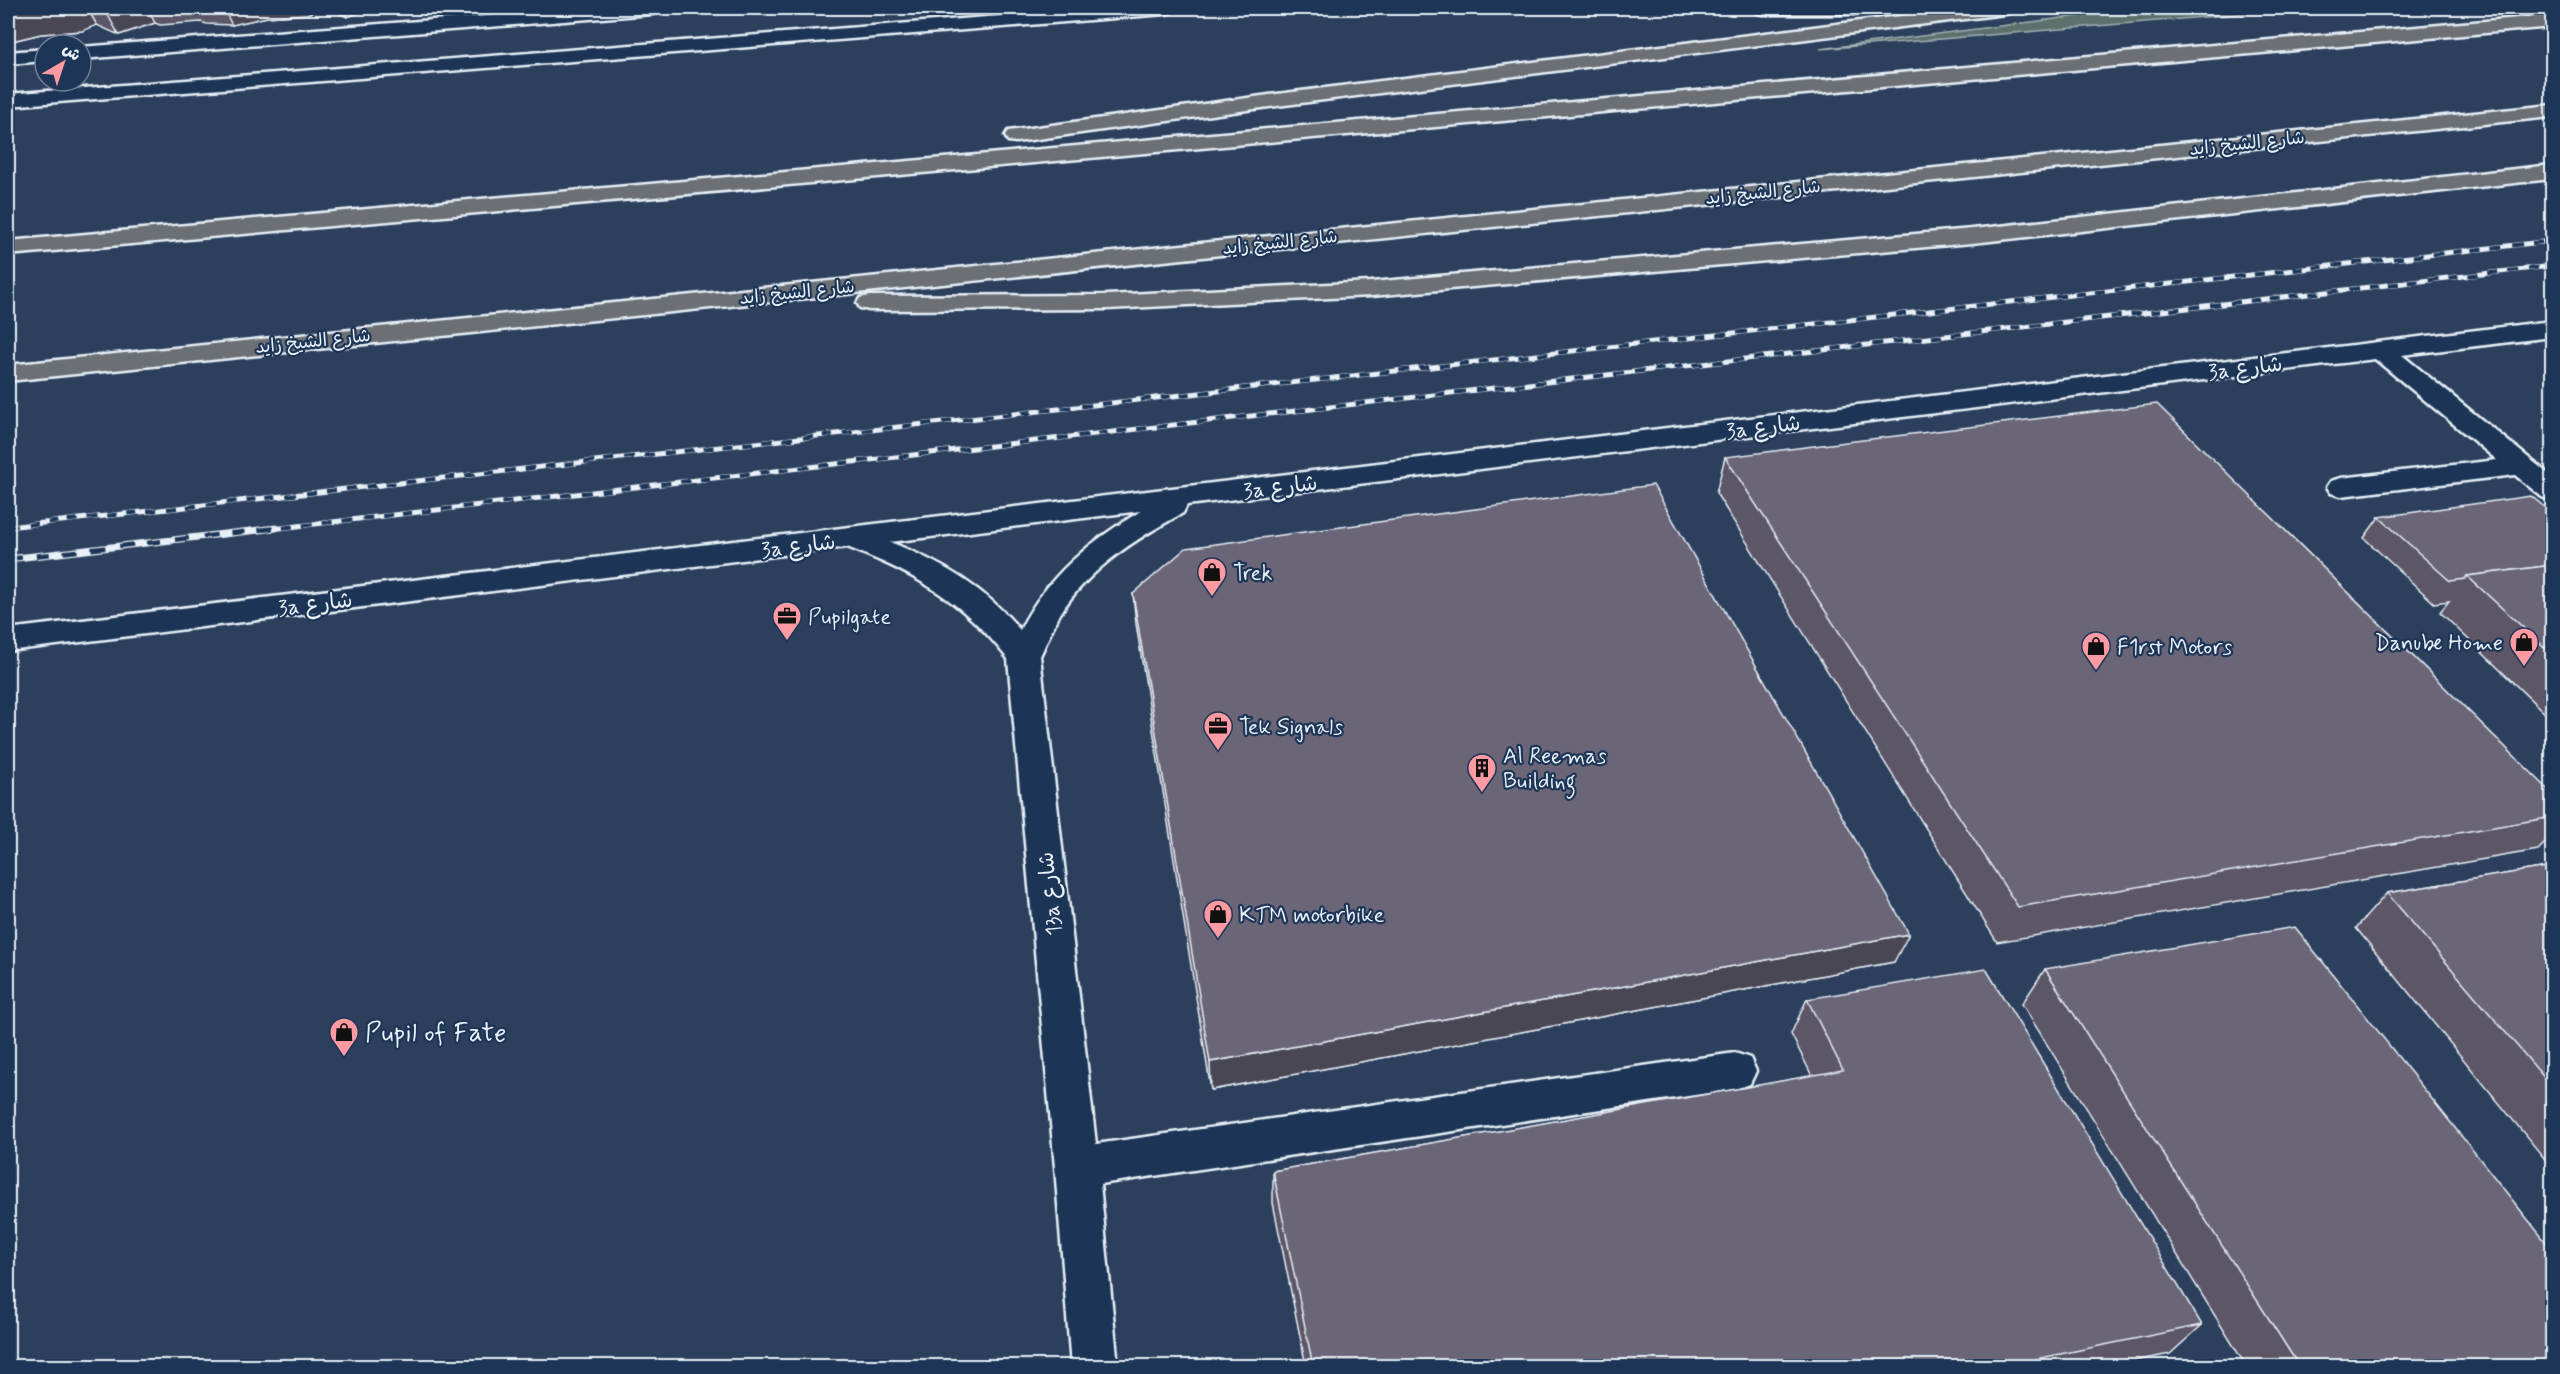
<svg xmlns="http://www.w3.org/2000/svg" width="2560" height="1374" viewBox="0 0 2560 1374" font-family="Mynerve,'Playpen Sans Arabic',sans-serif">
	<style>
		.green { fill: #5d716c; stroke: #a2b1b2; stroke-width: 1.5 }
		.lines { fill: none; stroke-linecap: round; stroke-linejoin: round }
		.minor-casing { stroke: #e8f1f8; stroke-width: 5 }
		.highway-casing { stroke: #e8f1f8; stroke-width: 5 }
		.minor { fill: #1d3557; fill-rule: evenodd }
		.highway { fill: #6c6f75; fill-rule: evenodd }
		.rail-far1-casing { stroke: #e8f1f8; stroke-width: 5 }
		.rail-casing { stroke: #e8f1f8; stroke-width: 7 }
		.rail-far1 { stroke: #1d3557; stroke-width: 4; stroke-dasharray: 10; stroke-linecap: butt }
		.rail { stroke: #1d3557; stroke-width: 4.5; stroke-dasharray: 14; stroke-linecap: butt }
		.wall { fill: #5b5766; stroke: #e8f1f8; stroke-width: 1.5 }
		.shaded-wall { fill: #4a4753; stroke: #e8f1f8; stroke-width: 1.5 }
		.building { fill: #6a6577; stroke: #e8f1f8; stroke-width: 1.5 }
		.labels { text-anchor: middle; stroke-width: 4.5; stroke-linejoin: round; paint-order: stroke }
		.far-street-label { font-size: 18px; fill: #e8f1f8; stroke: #1d3557 }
		.street-label { font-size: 22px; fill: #e8f1f8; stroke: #1d3557 }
		.poi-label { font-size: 22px; fill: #e8f1f8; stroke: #1d3557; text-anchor: start }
		.near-poi-label { font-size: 27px; fill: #e8f1f8; stroke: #1d3557; text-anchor: start }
	</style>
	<rect width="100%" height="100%" fill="#2c3f5d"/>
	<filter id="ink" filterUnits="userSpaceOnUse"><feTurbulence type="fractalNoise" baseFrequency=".0167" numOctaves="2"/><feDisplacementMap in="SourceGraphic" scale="12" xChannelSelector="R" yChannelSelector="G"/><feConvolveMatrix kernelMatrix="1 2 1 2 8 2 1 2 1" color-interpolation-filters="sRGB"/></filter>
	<g filter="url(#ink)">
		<!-- green -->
		<polygon class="green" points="2140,8 2314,8 1820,49"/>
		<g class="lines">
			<!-- minor casing -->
			<g class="minor-casing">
				<g id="minor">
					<polygon points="587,8 661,8 659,12 652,14 81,59 81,47"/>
					<polygon points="1100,8 1174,8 1172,12 1165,14 8,106 8,94"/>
					<polygon points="45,49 45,61 8,64 8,52"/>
					<path d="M2552 321V337L2402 355 2552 477V500L2542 497 2515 475 2341 496 2331 493 2327 487 2331 481 2341 478 2497 460 2375 359 1187 505 1183 513C1137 538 1089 568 1060 614 1052 627 1047 642 1040 656L1096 1144 1735 1053 1750 1058 1756 1071 1750 1084 1735 1089 1100 1184 1118 1366H1071L1055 1167 1008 659C962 600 916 574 847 547L8 651V629ZM1141 511C1090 541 1047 576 1020 630 986 588 940 562 890 542Z"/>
				</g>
			</g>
			<!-- highway casing -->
			<g class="highway-casing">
				<g id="highway">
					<polygon points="1753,8 1862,8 1860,12 1853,14 1762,14 1755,12"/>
					<polygon points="1964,8 2014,8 2012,12 2005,14 1269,107 1016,142 1008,141 1005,136 1008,131 1016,130 1269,95"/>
					<polygon points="2552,15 2552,27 8,255 8,241"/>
					<polygon points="2552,105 2552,117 8,381 8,365"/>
					<polygon points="2552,165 2552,179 1972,243 1371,296 1107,309 869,310 860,308 857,303 860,298 869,296 1107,295 1371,282 1972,229"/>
				</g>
			</g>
			<!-- minor -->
			<use href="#minor" class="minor"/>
			<!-- highway -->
			<use href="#highway" class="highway"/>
			<!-- rail-far1 casing -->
			<g class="rail-far1-casing">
				<g id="rail-far1">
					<polyline points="8,527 2552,241"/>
					<polyline points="263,530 2552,266"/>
				</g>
			</g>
			<!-- rail casing -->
			<g class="rail-casing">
				<polyline id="rail" points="8,559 276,528"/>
			</g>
			<!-- rail-far1 -->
			<use href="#rail-far1" class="rail-far1"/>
			<!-- rail -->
			<use href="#rail" class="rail"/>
		</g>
		<!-- wall -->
		<g class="wall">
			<polygon points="8,8 324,8 307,14 267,17 232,25 207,24 201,22 160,25 155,23 119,35 97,25 82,31 41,34 8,42"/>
			<polygon points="327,8 373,8 347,17"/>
			<polygon points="379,8 446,8 382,9"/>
			<polygon points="1725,457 2553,794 2553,835 2538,850 1997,942 1716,493"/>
			<polygon points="2553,514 2553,721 2440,612 2449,601 2434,603 2364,538 2379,517"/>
			<polygon points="1133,594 1894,962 1211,1090 1136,624"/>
			<polygon points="2553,866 2553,1169 2356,928 2387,893"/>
			<polygon points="2045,969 2553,1366 2246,1366 2022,1004"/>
			<polygon points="1807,999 2202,1325 2170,1354 2109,1366 1306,1366 1273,1203 1273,1171 1812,1076 1791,1034"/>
		</g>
		<!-- shaded-wall -->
		<g class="shaded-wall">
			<polygon points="8,8 87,8 97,25 82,31 41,34 8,42"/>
			<polygon points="104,8 147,8 155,23 119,35"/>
			<polygon points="223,8 324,8 307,14 267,17 232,25"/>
			<polygon points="343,8 373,8 347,17"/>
			<polygon points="1909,934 1894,962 1211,1090 1210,1062"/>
		</g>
		<!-- building -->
		<g class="building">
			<polygon points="2157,404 2553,794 2553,817 2018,907 1725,457"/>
			<polygon points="1653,485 1909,934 1210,1062 1133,594 1186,548"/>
			<polygon points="2531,496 2553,514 2553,565 2467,576 2465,579 2450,581 2379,517"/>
			<polygon points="2553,565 2553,655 2467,576"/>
			<polygon points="2553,866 2553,1088 2387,893"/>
			<polygon points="2295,927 2553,1251 2553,1366 2299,1366 2045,969"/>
			<polygon points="1986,969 2202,1325 2002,1366 1313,1366 1273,1171 1843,1070 1807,999"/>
		</g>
	</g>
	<!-- icons -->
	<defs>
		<g id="shop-pin" transform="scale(1.5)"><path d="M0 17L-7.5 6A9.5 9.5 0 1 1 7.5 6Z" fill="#ff9aa2" stroke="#1d3557"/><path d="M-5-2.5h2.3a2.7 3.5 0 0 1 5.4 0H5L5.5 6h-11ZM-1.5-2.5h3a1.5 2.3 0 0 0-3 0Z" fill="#111"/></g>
		<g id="office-pin" transform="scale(1.5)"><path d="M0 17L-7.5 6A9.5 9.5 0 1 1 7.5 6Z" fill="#ff9aa2" stroke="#1d3557"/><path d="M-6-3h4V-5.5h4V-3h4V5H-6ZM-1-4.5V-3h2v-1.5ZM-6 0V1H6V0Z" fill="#111"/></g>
		<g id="building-pin" transform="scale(1.5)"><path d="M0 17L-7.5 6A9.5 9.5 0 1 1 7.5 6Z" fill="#ff9aa2" stroke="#1d3557"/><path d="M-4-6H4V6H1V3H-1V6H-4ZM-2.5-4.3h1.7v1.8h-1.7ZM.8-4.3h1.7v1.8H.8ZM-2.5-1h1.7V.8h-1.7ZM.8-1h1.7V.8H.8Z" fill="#111"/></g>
	</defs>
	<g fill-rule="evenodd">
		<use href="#shop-pin" x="1212" y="572"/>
		<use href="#office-pin" x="787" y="616"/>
		<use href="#shop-pin" x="2524" y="642"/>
		<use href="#shop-pin" x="2096" y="646"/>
		<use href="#office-pin" x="1218" y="726"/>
		<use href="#building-pin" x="1482" y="768"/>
		<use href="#shop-pin" x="1218" y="914"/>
		<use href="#shop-pin" x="344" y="1032"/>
	</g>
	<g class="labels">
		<!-- far-street labels -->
		<g class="far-street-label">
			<text transform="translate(2247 143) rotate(-6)" y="6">شارع الشيخ زايد</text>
			<text transform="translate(1763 192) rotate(-6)" y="6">شارع الشيخ زايد</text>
			<text transform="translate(1280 242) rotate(-6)" y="6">شارع الشيخ زايد</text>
			<text transform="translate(797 292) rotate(-6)" y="6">شارع الشيخ زايد</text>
			<text transform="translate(313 341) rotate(-6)" y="6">شارع الشيخ زايد</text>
		</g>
		<!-- street labels -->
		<g class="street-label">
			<text transform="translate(2245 367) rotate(-7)" y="8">3a شارع</text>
			<text transform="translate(1763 426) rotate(-7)" y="8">3a شارع</text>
			<text transform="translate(1280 486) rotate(-7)" y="8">3a شارع</text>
			<text transform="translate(798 545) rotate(-7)" y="8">3a شارع</text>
			<text transform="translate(315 603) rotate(-7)" y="8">3a شارع</text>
			<text transform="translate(1049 894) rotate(-96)" y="8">13a شارع</text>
		</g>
		<!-- poi labels -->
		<g class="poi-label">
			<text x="1233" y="580">Trek</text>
			<text x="808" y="624">Pupilgate</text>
			<text x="2503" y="650" text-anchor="end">Danube Home</text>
			<text x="2117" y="654">F1rst Motors</text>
			<text x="1239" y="734">Tek Signals</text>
			<text x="1503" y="763">Al Reemas<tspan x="1503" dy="25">Building</tspan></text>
			<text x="1239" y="922">KTM motorbike</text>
		</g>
		<!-- near-poi labels -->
		<g class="near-poi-label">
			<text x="365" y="1041">Pupil of Fate</text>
		</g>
	</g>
	<!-- margin -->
	<rect width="2560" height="1374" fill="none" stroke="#1d3557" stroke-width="30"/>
	<rect x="15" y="15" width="2530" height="1344" fill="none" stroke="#e8f1f8" stroke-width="2" filter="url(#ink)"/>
	<!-- north arrow -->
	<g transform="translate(63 63) rotate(39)"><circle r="28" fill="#1d3557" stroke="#6e8097" stroke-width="1.5"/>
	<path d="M0-4.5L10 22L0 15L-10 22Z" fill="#ff9aa2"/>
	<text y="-9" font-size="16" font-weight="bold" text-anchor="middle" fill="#e8f1f8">ش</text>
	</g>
</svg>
